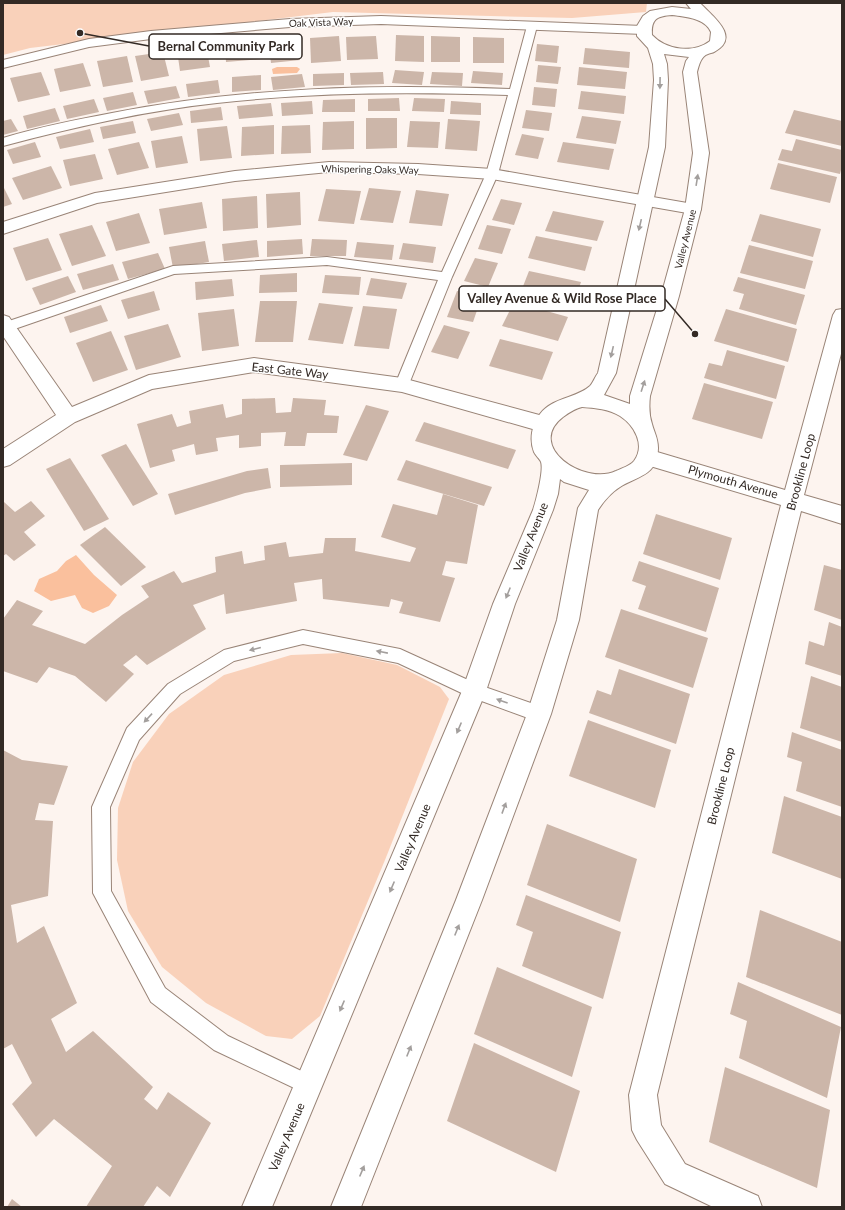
<svg xmlns="http://www.w3.org/2000/svg" width="845" height="1210" viewBox="0 0 845 1210" font-family="Lato,sans-serif">
	<style>
		.green { fill: #f9d1ba }
		.water { fill: #fac09d }
		.building { fill: #ccb6a9 }
		.lines { fill: none; stroke-linecap: round; stroke-linejoin: round }
		.service-casing { stroke: #998477; stroke-width: 2 }
		.minor-casing { stroke: #998477; stroke-width: 2 }
		.tertiary-casing { stroke: #998477; stroke-width: 2 }
		.service { fill: #fff; fill-rule: evenodd }
		.minor { fill: #fff; fill-rule: evenodd }
		.tertiary { fill: #fff; fill-rule: evenodd }
		.oneway { fill: #a39f9d }
		.labels { text-anchor: middle; stroke-width: 3; stroke-linejoin: round; paint-order: stroke }
		.far-street-label { font-size: 10px; fill: #332a25; stroke: #fff }
		.street-label { font-size: 12px; fill: #332a25; stroke: #fff }
		.leader { fill: none; stroke: #332a25; stroke-width: 1.5 }
		.callout-dot { fill: #332a25; stroke: #fff; stroke-width: 1.5 }
		.callout { fill: #fff; stroke: #332a25; stroke-width: 1.5 }
		.callout-label { font-size: 13px; text-anchor: middle; font-weight: bold; fill: #332a25 }
	</style>
	<rect width="100%" height="100%" fill="#fdf4ef"/>
	<!-- green -->
	<g class="green">
		<polygon points="3,3 647,3 646,12 572,18 333,12 30,48 3,55"/>
		<polygon points="342,653 397,665 440,687 449,699 385,860 320,1016 292,1039 266,1036 206,1003 162,967 128,911 117,860 118,808 133,762 169,714 224,675 291,655"/>
	</g>
	<!-- water -->
	<g class="water">
		<polygon points="277,67 297,67 300,69 297,73 273,74 272,69"/>
		<polygon points="76,555 94,575 117,595 109,606 93,613 82,608 75,595 51,601 34,591 39,579 57,571 66,561"/>
	</g>
	<!-- building -->
	<g class="building">
		<polygon points="396,35 424,36 424,62 395,61"/>
		<polygon points="339,36 341,61 311,63 310,38"/>
		<polygon points="376,36 378,59 347,60 346,37"/>
		<polygon points="431,36 460,37 460,62 431,62"/>
		<polygon points="296,37 300,60 271,63 268,40"/>
		<polygon points="473,37 504,38 504,63 473,63"/>
		<polygon points="260,40 262,59 226,62 225,42"/>
		<polygon points="537,44 559,46 557,63 535,61"/>
		<polygon points="206,46 210,67 180,71 177,50"/>
		<polygon points="585,48 630,52 629,68 583,64"/>
		<polygon points="163,52 169,76 141,81 135,56"/>
		<polygon points="127,56 133,82 103,87 97,61"/>
		<polygon points="83,63 91,86 60,92 54,69"/>
		<polygon points="538,65 561,67 558,84 536,82"/>
		<polygon points="579,67 627,72 625,89 577,85"/>
		<polygon points="395,70 424,72 422,85 392,83"/>
		<polygon points="473,71 503,73 502,85 471,83"/>
		<polygon points="41,72 50,95 18,102 10,78"/>
		<polygon points="383,72 384,84 351,85 350,73"/>
		<polygon points="432,72 463,73 462,86 430,84"/>
		<polygon points="344,73 344,85 313,86 313,74"/>
		<polygon points="302,74 305,87 273,90 271,77"/>
		<polygon points="261,75 261,90 232,92 232,77"/>
		<polygon points="218,80 220,93 188,97 186,84"/>
		<polygon points="176,86 180,98 148,104 144,91"/>
		<polygon points="534,87 557,89 555,107 532,105"/>
		<polygon points="581,91 626,96 624,114 578,109"/>
		<polygon points="133,92 137,105 107,111 103,98"/>
		<polygon points="399,98 400,111 368,111 368,99"/>
		<polygon points="414,98 445,99 444,112 412,111"/>
		<polygon points="94,99 99,112 67,119 63,106"/>
		<polygon points="355,99 355,112 322,112 323,100"/>
		<polygon points="312,101 313,114 282,116 281,103"/>
		<polygon points="451,101 481,103 481,115 450,114"/>
		<polygon points="271,103 273,116 239,119 237,106"/>
		<polygon points="221,107 223,120 191,123 190,111"/>
		<polygon points="55,108 60,121 27,129 23,116"/>
		<polygon points="526,110 552,113 549,131 522,128"/>
		<polygon points="794,110 842,121 842,146 785,133"/>
		<polygon points="179,113 183,125 151,131 147,119"/>
		<polygon points="582,116 621,121 616,144 576,138"/>
		<polygon points="366,118 397,118 397,148 366,149"/>
		<polygon points="11,119 18,131 3,135 3,121"/>
		<polygon points="448,119 480,121 477,151 445,149"/>
		<polygon points="133,121 136,133 103,139 100,127"/>
		<polygon points="354,121 354,149 322,150 323,122"/>
		<polygon points="410,121 440,122 438,148 407,147"/>
		<polygon points="274,125 274,154 241,156 242,127"/>
		<polygon points="310,125 311,153 281,154 282,126"/>
		<polygon points="227,126 232,158 200,161 197,129"/>
		<polygon points="90,129 94,142 60,149 56,137"/>
		<polygon points="522,134 544,138 538,159 515,155"/>
		<polygon points="182,136 188,163 156,168 151,141"/>
		<polygon points="796,139 842,150 842,166 840,174 778,160 782,149 792,151"/>
		<polygon points="35,142 41,157 13,164 7,150"/>
		<polygon points="139,142 149,168 117,175 108,149"/>
		<polygon points="563,142 614,149 609,170 557,162"/>
		<polygon points="95,154 103,179 70,186 63,160"/>
		<polygon points="778,163 837,177 830,203 770,189"/>
		<polygon points="51,166 62,188 23,200 12,178"/>
		<polygon points="3,186 12,204 3,207"/>
		<polygon points="369,188 401,191 393,223 360,220"/>
		<polygon points="326,189 361,191 354,224 318,221"/>
		<polygon points="416,190 449,194 442,226 409,223"/>
		<polygon points="300,192 301,225 267,228 266,194"/>
		<polygon points="257,196 258,228 223,231 222,199"/>
		<polygon points="501,199 522,203 514,225 492,220"/>
		<polygon points="202,202 207,228 164,235 159,209"/>
		<polygon points="553,211 604,221 597,241 545,231"/>
		<polygon points="139,213 150,243 116,251 106,222"/>
		<polygon points="760,214 821,229 813,257 751,241"/>
		<polygon points="92,225 106,256 72,266 59,234"/>
		<polygon points="487,225 511,229 502,254 478,249"/>
		<polygon points="536,236 592,247 585,271 528,258"/>
		<polygon points="48,238 62,270 26,281 13,248"/>
		<polygon points="302,239 303,254 267,257 267,241"/>
		<polygon points="312,239 347,240 346,256 310,256"/>
		<polygon points="257,240 259,257 224,261 222,244"/>
		<polygon points="205,241 209,262 173,268 169,247"/>
		<polygon points="357,242 394,245 392,260 354,257"/>
		<polygon points="403,243 436,247 433,263 399,259"/>
		<polygon points="749,245 813,261 805,289 740,273"/>
		<polygon points="158,253 165,269 128,279 122,262"/>
		<polygon points="475,258 498,263 488,287 464,281"/>
		<polygon points="113,264 119,280 83,290 77,274"/>
		<polygon points="529,271 581,282 573,306 520,294"/>
		<polygon points="297,273 297,292 259,293 260,275"/>
		<polygon points="325,275 361,277 359,295 322,293"/>
		<polygon points="68,276 76,292 40,305 32,288"/>
		<polygon points="738,277 805,295 796,325 739,309 744,294 733,291"/>
		<polygon points="371,278 407,283 402,299 366,295"/>
		<polygon points="232,279 234,296 196,300 195,282"/>
		<polygon points="154,291 160,310 128,319 121,300"/>
		<polygon points="457,291 482,296 473,322 447,317"/>
		<polygon points="260,301 297,301 293,342 255,342"/>
		<polygon points="514,302 568,317 558,341 502,326"/>
		<polygon points="319,303 353,307 343,344 308,340"/>
		<polygon points="101,305 108,321 70,333 64,317"/>
		<polygon points="363,306 397,309 389,349 354,346"/>
		<polygon points="234,309 239,346 202,351 198,313"/>
		<polygon points="726,309 797,329 788,362 714,341"/>
		<polygon points="168,324 181,357 136,370 124,336"/>
		<polygon points="444,325 470,332 458,359 431,352"/>
		<polygon points="111,331 128,370 93,382 76,343"/>
		<polygon points="500,339 553,352 542,380 489,366"/>
		<polygon points="727,350 785,366 776,399 704,378 709,363 722,366"/>
		<polygon points="704,383 773,402 762,439 692,419"/>
		<polygon points="275,398 276,413 291,412 293,398 326,400 324,415 339,416 337,433 307,433 305,446 284,446 286,432 261,433 261,446 239,448 239,435 216,438 218,451 196,455 194,444 172,450 175,461 150,468 137,424 172,414 177,427 191,423 189,411 223,404 226,418 242,414 242,399"/>
		<polygon points="366,405 389,411 367,461 343,455"/>
		<polygon points="424,422 516,450 508,469 415,441"/>
		<polygon points="126,444 158,494 133,506 101,455"/>
		<polygon points="70,458 109,519 84,531 46,469"/>
		<polygon points="406,460 492,487 484,506 397,480"/>
		<polygon points="352,463 352,485 280,487 280,465"/>
		<polygon points="268,468 271,488 245,493 175,515 168,494 247,471"/>
		<polygon points="443,494 478,505 467,564 446,561 442,575 455,578 440,622 399,613 403,602 391,599 389,607 323,599 322,579 294,583 297,601 226,614 224,594 193,605 206,629 147,665 136,655 123,665 134,674 106,702 75,676 49,667 37,683 3,671 3,619 17,600 43,611 32,625 85,644 122,615 149,597 141,586 174,571 182,583 216,572 215,557 242,551 244,564 265,560 264,546 286,542 289,557 323,553 325,538 356,538 355,551 410,562 416,548 381,537 393,504 437,515"/>
		<polygon points="31,501 45,516 24,532 36,545 14,561 6,554 3,556 3,503 4,502 15,512"/>
		<polygon points="656,514 732,538 720,580 643,554"/>
		<polygon points="105,527 146,567 121,586 80,545"/>
		<polygon points="639,561 719,588 706,632 638,609 646,586 632,581"/>
		<polygon points="824,565 842,570 842,620 814,610"/>
		<polygon points="621,609 708,638 693,688 605,657"/>
		<polygon points="829,622 842,627 842,676 805,664 809,641 824,646"/>
		<polygon points="619,669 690,694 676,744 589,713 597,690 611,695"/>
		<polygon points="811,676 842,687 842,742 800,728"/>
		<polygon points="588,720 671,750 655,808 569,776"/>
		<polygon points="792,732 842,750 842,807 796,791 802,762 787,757"/>
		<polygon points="3,750 22,760 68,766 54,805 39,803 35,820 53,821 48,896 11,905 17,943 44,926 77,1003 51,1019 66,1052 93,1031 153,1087 144,1099 157,1110 168,1092 211,1123 170,1197 157,1186 143,1207 86,1207 112,1166 54,1119 36,1137 12,1104 32,1083 12,1044 3,1049"/>
		<polygon points="784,796 842,817 842,879 772,853"/>
		<polygon points="547,824 637,859 620,922 527,885"/>
		<polygon points="526,895 621,932 603,999 522,966 533,932 516,925"/>
		<polygon points="760,910 842,942 842,1015 746,977"/>
		<polygon points="497,967 592,1007 572,1077 474,1034"/>
		<polygon points="738,982 841,1027 827,1098 739,1058 747,1021 730,1014"/>
		<polygon points="474,1043 580,1091 556,1172 447,1121"/>
		<polygon points="725,1067 830,1110 817,1188 709,1142"/>
		<polygon points="12,1199 22,1207 7,1207"/>
	</g>
	<g class="lines">
		<!-- service casing -->
		<g class="service-casing">
			<g id="service">
				<path d="M532 23 537 26 498 174 452 277 407 389 402 390 397 389 395 385 438 280 327 265 174 274 3 333V323L173 266 327 257 442 272 486 174 508 95C410 92 314 92 217 103 144 111 74 127 3 146V138C39 127 75 120 112 113 246 87 374 84 510 89L527 26Z"/>
				<polygon points="303,630 400,649 479,685 545,708 548,714 545,720 539,722 468,696 398,663 303,644 234,661 180,694 139,740 110,807 111,891 165,988 228,1036 316,1078 319,1085 316,1092 309,1095 214,1050 151,1002 93,893 92,807 127,728 168,684 224,650"/>
			</g>
		</g>
		<!-- minor casing -->
		<g class="minor-casing">
			<g id="minor">
				<polygon points="381,16 643,26 648,27 650,30 648,33 643,34 381,24 290,27 151,39 89,47 3,68 3,60 89,39 151,31 290,19"/>
				<polygon points="329,162 418,164 492,169 693,204 699,205 701,209 699,213 693,214 492,179 418,174 329,172 235,181 97,203 3,234 3,222 95,193 235,171"/>
				<polygon points="842,309 842,350 804,495 842,506 842,524 801,511 657,1095 661,1125 685,1164 758,1196 762,1207 713,1207 665,1184 637,1140 632,1130 629,1095 781,505 640,463 637,457 640,451 647,449 785,490 833,315 836,310"/>
				<polygon points="3,315 9,317 72,407 149,375 254,358 402,378 543,416 550,419 553,424 550,429 543,432 402,392 254,372 152,389 75,422 10,465 3,467 3,449 56,415 3,336"/>
			</g>
		</g>
		<!-- tertiary casing -->
		<g class="tertiary-casing">
			<path id="tertiary" d="M686 3H700C712 16 742 37 714 52 713 53 709 53 708 54 701 56 699 65 697 72L709 153 701 209 679 296 650 396C649 405 649 415 652 424 654 432 658 438 658 448 658 476 637 476 620 487 612 492 603 502 598 510L579 620 551 714 482 900 361 1207H331L456 900 527 714 557 620 578 508 589 490 564 482 560 479 558 494 553 510 515 604 486 691 272 1207H242L462 691 493 604 533 510C536 501 544 470 541 462 540 459 536 456 534 452 529 439 532 425 540 414 553 397 577 398 590 386 593 383 595 377 598 373L649 147 654 80 653 64 648 48 637 36V26L643 16 650 11 672 7 691 9ZM672 15C686 17 705 18 711 32L710 41C693 54 666 50 652 35 651 19 657 16 672 15ZM664 54 689 57 686 61 683 72 693 153 685 209 661 296 630 396V404L604 395 616 373 665 147 668 80 667 64ZM582 407C595 408 609 409 620 416 634 425 646 445 634 461 630 466 622 468 616 471 584 486 525 446 563 417 570 412 574 409 582 407Z"/>
		</g>
		<!-- service -->
		<use href="#service" class="service"/>
		<!-- minor -->
		<use href="#minor" class="minor"/>
		<!-- tertiary -->
		<use href="#tertiary" class="tertiary"/>
	</g>
	<!-- one-way arrows -->
	<defs><path id="oneway-solid" d="M-6-.8H1V-3.2L6.5 0L1 3.2V.8H-6Z"/></defs>
	<g class="oneway">
		<use href="#oneway-solid" transform="translate(660 83) rotate(91)"/>
		<use href="#oneway-solid" transform="translate(697 180) rotate(-81)"/>
		<use href="#oneway-solid" transform="translate(640 225) rotate(103)"/>
		<use href="#oneway-solid" transform="translate(612 352) rotate(103)"/>
		<use href="#oneway-solid" transform="translate(643 386) rotate(-72)"/>
		<use href="#oneway-solid" transform="translate(508 593) rotate(112)"/>
		<use href="#oneway-solid" transform="translate(255 649) rotate(166)"/>
		<use href="#oneway-solid" transform="translate(382 652) rotate(-169)"/>
		<use href="#oneway-solid" transform="translate(502 701) rotate(-160)"/>
		<use href="#oneway-solid" transform="translate(148 718) rotate(133)"/>
		<use href="#oneway-solid" transform="translate(459 728) rotate(113)"/>
		<use href="#oneway-solid" transform="translate(504 808) rotate(-70)"/>
		<use href="#oneway-solid" transform="translate(392 887) rotate(113)"/>
		<use href="#oneway-solid" transform="translate(457 930) rotate(-68)"/>
		<use href="#oneway-solid" transform="translate(342 1006) rotate(113)"/>
		<use href="#oneway-solid" transform="translate(409 1051) rotate(-68)"/>
		<use href="#oneway-solid" transform="translate(362 1171) rotate(-67)"/>
	</g>
	<g class="labels">
		<!-- far-street labels -->
		<g class="far-street-label">
			<text transform="translate(321 22) rotate(-2)" y="4">Oak Vista Way</text>
			<text transform="translate(370 169) rotate(1)" y="4">Whispering Oaks Way</text>
			<text transform="translate(685 239) rotate(-76)" y="4">Valley Avenue</text>
		</g>
		<!-- street labels -->
		<g class="street-label">
			<text transform="translate(290 371) rotate(6)" y="4">East Gate Way</text>
			<text transform="translate(801 472) rotate(-75)" y="4">Brookline Loop</text>
			<text transform="translate(733 482) rotate(16)" y="4">Plymouth Avenue</text>
			<text transform="translate(531 537) rotate(-68)" y="4">Valley Avenue</text>
			<text transform="translate(721 786) rotate(-76)" y="4">Brookline Loop</text>
			<text transform="translate(413 838) rotate(-67)" y="4">Valley Avenue</text>
			<text transform="translate(287 1137) rotate(-67)" y="4">Valley Avenue</text>
		</g>
	</g>
	<!-- callouts -->
	<path class="leader" d="M80 33L149 46M695 334L665 299"/>
	<g class="callout-dot">
		<circle cx="80" cy="33" r="4"/>
		<circle cx="695" cy="334" r="4"/>
	</g>
	<g class="callout">
		<rect x="149" y="34" width="153" height="25" rx="4"/>
		<rect x="459" y="286" width="206" height="25" rx="4"/>
	</g>
	<g class="callout-label">
		<text x="226" y="51">Bernal Community Park</text>
		<text x="562" y="303">Valley Avenue &amp; Wild Rose Place</text>
	</g>
	<!-- border -->
	<rect width="845" height="1210" fill="none" stroke="#332a25" stroke-width="8"/>
</svg>
